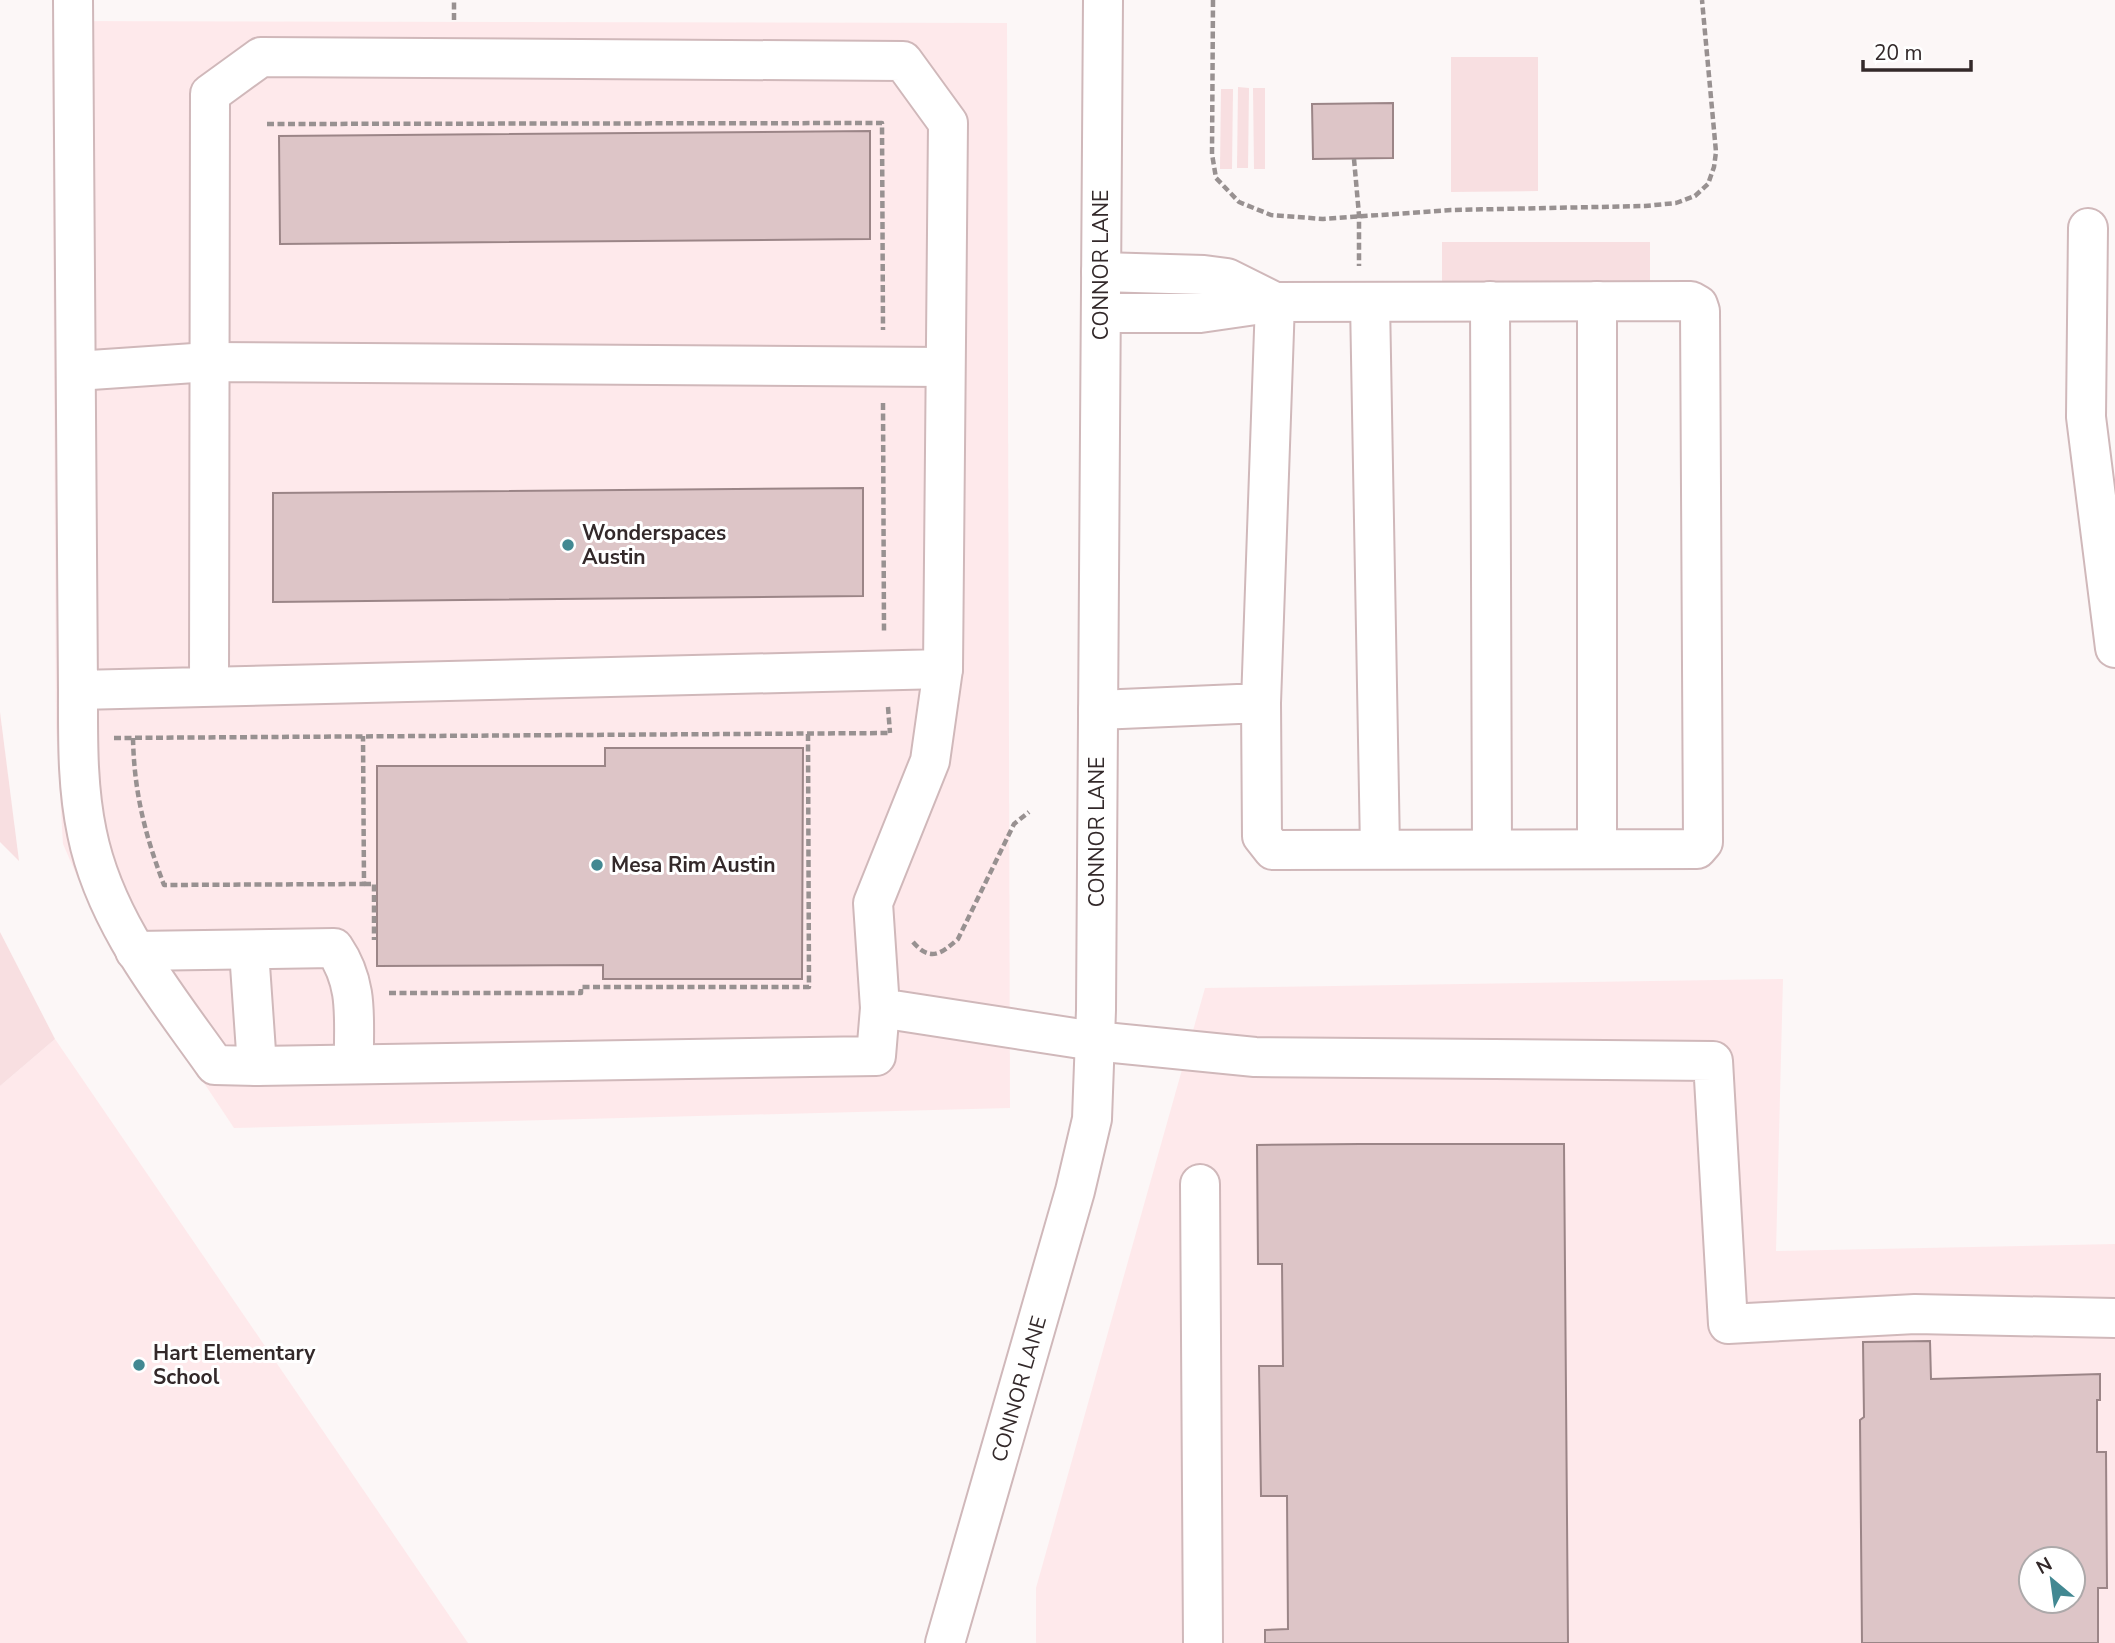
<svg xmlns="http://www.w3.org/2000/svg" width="2115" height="1643" viewBox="0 0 2115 1643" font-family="'Nunito Sans',sans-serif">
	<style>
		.built { fill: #fee9eb; fill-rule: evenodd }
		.green { fill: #f8dfe1 }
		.building { fill: #ddc5c7; stroke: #9b8587; stroke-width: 2; fill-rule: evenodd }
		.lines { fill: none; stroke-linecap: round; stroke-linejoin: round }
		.minor-casing { stroke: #d0b8ba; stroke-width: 42 }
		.path { stroke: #989191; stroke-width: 4.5; stroke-dasharray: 7 3.5; stroke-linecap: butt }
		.minor { stroke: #fff; stroke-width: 38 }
		.poi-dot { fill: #428892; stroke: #fff; stroke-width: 2.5 }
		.labels { text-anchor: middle; stroke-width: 6; stroke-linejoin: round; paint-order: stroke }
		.street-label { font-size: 21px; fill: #33292a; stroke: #fff }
		.poi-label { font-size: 21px; font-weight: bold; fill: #33292a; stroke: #fff; text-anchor: start }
	</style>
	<rect width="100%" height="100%" fill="#fcf7f7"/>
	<!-- built -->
	<g class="built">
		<polygon points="52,21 1007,23 1010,1108 234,1128 98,924 63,844 56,728"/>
		<path d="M1783 979 1776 1251 2115 1244V1643H1036V1588L1205 988ZM2031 1559H2073V1601H2031Z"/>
		<polygon points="55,1039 468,1643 0,1643 0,1086"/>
	</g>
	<!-- green -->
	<g class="green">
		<polygon points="1451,57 1538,57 1538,191 1451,192"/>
		<polygon points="1238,87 1249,88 1248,168 1237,168"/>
		<polygon points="1253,88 1265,88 1265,169 1254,169"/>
		<polygon points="1221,89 1233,89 1232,169 1220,169"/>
		<polygon points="1442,242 1650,242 1650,295 1442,297"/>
		<polygon points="0,712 19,861 0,842"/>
		<polygon points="0,932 55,1039 0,1086"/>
	</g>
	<!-- building -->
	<g class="building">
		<polygon points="1393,103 1393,158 1313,159 1312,104"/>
		<polygon points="870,131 870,239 280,244 279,136"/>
		<polygon points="863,488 863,596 273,602 273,493"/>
		<polygon points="605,748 803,748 802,979 603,979 603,965 377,966 377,766 605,766"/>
		<polygon points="1360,1144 1564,1144 1568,1643 1265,1643 1265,1630 1288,1629 1287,1496 1261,1496 1259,1366 1283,1366 1282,1264 1258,1264 1257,1145"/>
		<path d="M1930 1341 1931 1379 2100 1374V1400H2097V1452H2106L2107 1588H2098V1643H1862L1860 1420 1864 1417 1863 1342ZM2031 1559H2073V1601H2031Z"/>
	</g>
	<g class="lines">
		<!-- minor casing -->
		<g class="minor-casing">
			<g id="minor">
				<polyline points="73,0 78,690 943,669 948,123 903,61 261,57 210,94 209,686"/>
				<polyline points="2088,228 2086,417 2115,648"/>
				<polyline points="1101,272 1204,275 1227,278 1275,302"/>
				<polyline points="1490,301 1492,849"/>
				<polyline points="1597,301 1597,849"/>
				<polyline points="1370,302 1380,849"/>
				<polyline points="1101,313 1200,313 1275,302"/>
				<polyline points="76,371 209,362 945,367"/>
				<polyline points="943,669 930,761 873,903 880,1008 1094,1041 1255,1057 1713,1061 1728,1324 1915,1314 2115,1318"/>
				<path d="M78 690C78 738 77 786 87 833 105 922 164 993 215 1065L257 1066 876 1056 880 1008"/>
				<polyline points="1098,710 1261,703 1275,302 1691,301 1698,305 1700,311 1703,842 1697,849 1273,850 1262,836 1261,703"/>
				<path d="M135 951 334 948C360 986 353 1021 354 1064"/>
				<polyline points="249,951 257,1066"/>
				<polyline points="1200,1184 1203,1643"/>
				<polyline points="945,1643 1075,1191 1092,1119 1096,1010 1103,0"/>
			</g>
		</g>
		<!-- path -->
		<g class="path">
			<polyline points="1213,0 1212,154 1216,178 1239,202 1271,215 1323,219 1451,210 1645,206 1676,203 1695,196 1708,184 1714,167 1716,152 1702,0"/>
			<polyline points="454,20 454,0"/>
			<polyline points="267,124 882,123 883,330"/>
			<polyline points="1354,159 1359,215 1359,266"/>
			<polyline points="883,403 884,632"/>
			<polyline points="888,707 890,733"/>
			<polyline points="114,738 890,733"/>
			<path d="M133 738C134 792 145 835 164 885L364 884 363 736"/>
			<polyline points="364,884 374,884 374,940"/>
			<path d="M913 942C930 962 941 954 958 939L1014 824 1029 812"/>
			<polyline points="389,993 581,993 581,987 809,987 808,734"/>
		</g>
		<!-- minor -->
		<use href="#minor" class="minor"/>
	</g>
	<!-- markers -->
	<g class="poi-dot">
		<circle cx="568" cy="545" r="7"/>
		<circle cx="597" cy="865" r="7"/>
		<circle cx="139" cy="1365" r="7"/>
	</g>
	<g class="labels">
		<!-- street labels -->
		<g class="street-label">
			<text transform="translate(1101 265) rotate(-90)" y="7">CONNOR LANE</text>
			<text transform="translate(1097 832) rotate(-90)" y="7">CONNOR LANE</text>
			<text transform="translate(1019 1389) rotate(-74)" y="7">CONNOR LANE</text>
		</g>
		<!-- poi labels -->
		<g class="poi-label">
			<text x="582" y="540">Wonderspaces<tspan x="582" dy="24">Austin</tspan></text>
			<text x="611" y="872">Mesa Rim Austin</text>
			<text x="153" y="1360">Hart Elementary<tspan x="153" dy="24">School</tspan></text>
		</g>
	</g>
	<!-- north arrow -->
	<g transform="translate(2052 1580) rotate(331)"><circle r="33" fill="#ffffff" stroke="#ada9aa" stroke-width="2"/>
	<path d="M0-5L12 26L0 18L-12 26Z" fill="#428892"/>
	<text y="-10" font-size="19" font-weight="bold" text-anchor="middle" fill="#33292a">N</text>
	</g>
	<!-- scale -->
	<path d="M1863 60v10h108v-10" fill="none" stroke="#33292a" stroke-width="3.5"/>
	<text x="1874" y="60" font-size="21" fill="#33292a" stroke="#ffffff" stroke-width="5" paint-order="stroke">20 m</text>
</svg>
